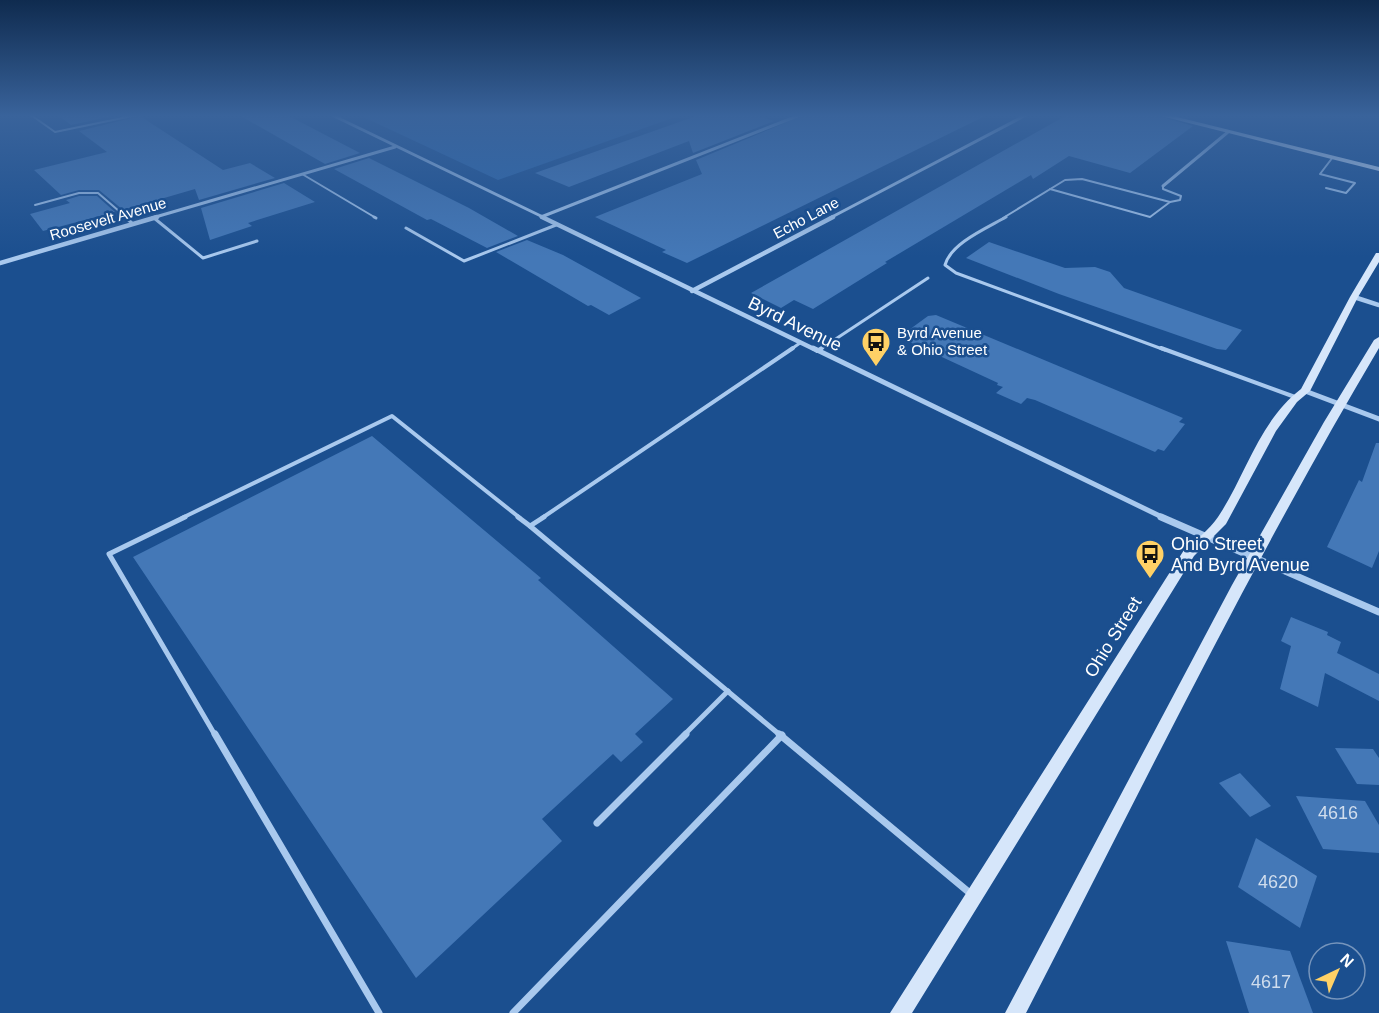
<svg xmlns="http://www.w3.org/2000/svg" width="1379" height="1013" viewBox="0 0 1379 1013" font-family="Arial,sans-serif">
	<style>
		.green { fill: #2e69ad }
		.building { fill: #4478b7 }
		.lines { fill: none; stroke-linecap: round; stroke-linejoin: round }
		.lane-far4 { stroke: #a9c9ee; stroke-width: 2 }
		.lane-far3 { stroke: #a9c9ee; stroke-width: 3 }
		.lane-far2 { stroke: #a9c9ee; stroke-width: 4 }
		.lane-far1 { stroke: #a9c9ee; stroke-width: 5 }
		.lane { stroke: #a9c9ee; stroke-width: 7 }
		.street-far3 { stroke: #a9c9ee; stroke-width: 3 }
		.street-far2 { stroke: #a9c9ee; stroke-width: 4.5 }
		.street-far1 { stroke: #a9c9ee; stroke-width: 5 }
		.street { stroke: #a9c9ee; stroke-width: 7 }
		.secondary { fill: #d6e6fa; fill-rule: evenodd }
		.labels { text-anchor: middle; stroke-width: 5; stroke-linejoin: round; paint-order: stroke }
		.far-street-label { font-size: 15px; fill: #fff; stroke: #1b4f8f }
		.far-poi-label { font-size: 15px; fill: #fff; stroke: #1b4f8f; text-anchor: start }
		.street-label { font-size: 18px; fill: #fff; stroke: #1b4f8f }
		.poi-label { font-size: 18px; fill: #fff; stroke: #1b4f8f; text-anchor: start }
		.near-number-label { font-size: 18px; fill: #d0dded }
	</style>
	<rect width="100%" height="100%" fill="#1b4f8f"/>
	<!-- green -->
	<polygon class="green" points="359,115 681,115 498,180"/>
	<!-- building -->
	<g class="building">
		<polygon points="58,115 118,115 71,125"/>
		<polygon points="239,115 287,115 360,153 325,164"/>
		<polygon points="699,115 755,115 774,121 693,153 689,141 569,187 535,173"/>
		<polygon points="804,115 987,115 687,263 662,252 666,250 595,217 702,174 696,160"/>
		<polygon points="1067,115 1155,115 1193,126 1130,173 1069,156 1033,179 1031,175 885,262 887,263 813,309 794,300 781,308 751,293"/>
		<polygon points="140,116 223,170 250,163 275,178 199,200 195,189 123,210 99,190 79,190 61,195 34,170 107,152 79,131"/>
		<polygon points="369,158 469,208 518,236 487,248 431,219 427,220 334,169"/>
		<polygon points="284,183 315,202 248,223 252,226 210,240 201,208"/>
		<polygon points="79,196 97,196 115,212 43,231 30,214 70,203 66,200"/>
		<polygon points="527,240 563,255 641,298 609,315 591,305 588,306 496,252"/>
		<polygon points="989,242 1065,268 1095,267 1110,272 1124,288 1242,330 1226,350 1217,349 1059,294 966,258"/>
		<polygon points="936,315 1183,418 1179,422 1185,424 1164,451 1158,449 1155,452 1035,400 1027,398 1021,404 996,393 1003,387 997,385 998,383 903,339 906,337 902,335 928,316"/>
		<polygon points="372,436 541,578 538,580 673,699 635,734 643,742 621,762 613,754 542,819 562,841 416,978 133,557"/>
		<polygon points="1376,443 1379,443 1379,551 1372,568 1327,547 1359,480 1362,482"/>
		<polygon points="1291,617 1328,632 1327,635 1341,642 1337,653 1379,674 1379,701 1325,673 1318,707 1280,689 1291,646 1281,641"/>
		<polygon points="1335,748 1373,749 1379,758 1379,785 1357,784"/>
		<polygon points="1240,773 1271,806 1250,817 1219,783"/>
		<polygon points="1296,796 1365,801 1379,825 1379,853 1323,849"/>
		<polygon points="1256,838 1317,876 1300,928 1238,887"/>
		<polygon points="1226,941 1290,951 1313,1013 1249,1013"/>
	</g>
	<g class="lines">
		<!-- lane-far4 -->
		<g class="lane-far4">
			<polyline points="31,115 55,132 137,115"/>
			<polyline points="302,174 376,218"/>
			<polyline points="1326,188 1346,193 1355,183 1320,174 1333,157"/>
			<polyline points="1050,189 1150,217 1170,202"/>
			<polyline points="35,205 79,193 98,193 127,218"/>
			<polyline points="1003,218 1065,180 1082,179 1170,202 1180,200 1181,196 1163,189 1163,186"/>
		</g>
		<!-- lane-far3 -->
		<g class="lane-far3">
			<polyline points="125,217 133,224"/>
			<polyline points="374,217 376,218"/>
			<path d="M1006 217C987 228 951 243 945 265L956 273 1165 350"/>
			<polyline points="154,218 203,258 257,241"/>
			<polyline points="406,228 464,261 556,225"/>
			<polyline points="790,350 800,343"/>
			<polyline points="819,350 928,278"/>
		</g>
		<!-- lane-far2 -->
		<g class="lane-far2">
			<polyline points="1161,348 1295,397"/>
			<polyline points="817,351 822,348"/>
			<polyline points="182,518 392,416 520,518"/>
			<polyline points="542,518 793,348"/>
		</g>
		<!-- lane-far1 -->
		<g class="lane-far1">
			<polyline points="185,517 109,554 215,735"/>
			<polyline points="518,517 530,526"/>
			<polyline points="544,517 530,526 780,735"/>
			<polyline points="684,735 728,691"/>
		</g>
		<!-- lane -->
		<g class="lane">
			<polyline points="215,734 379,1013"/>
			<polyline points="779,734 971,894"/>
			<polyline points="597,823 686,734"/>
			<polyline points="513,1013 782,735"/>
		</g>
		<!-- street-far3 -->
		<g class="street-far3">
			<polyline points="332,115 545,218"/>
			<polyline points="1163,186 1228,132"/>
			<polyline points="541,217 800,115"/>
			<polyline points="152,218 395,147"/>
			<polyline points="830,218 1026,115"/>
		</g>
		<!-- street-far2 -->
		<g class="street-far2">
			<polyline points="542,217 816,350"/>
			<polyline points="0,263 157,217"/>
			<polyline points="692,291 833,217"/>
			<polyline points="1354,297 1379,305"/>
		</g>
		<!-- street-far1 -->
		<g class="street-far1">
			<polyline points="813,348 1164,518"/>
			<polyline points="1305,391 1379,419"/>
		</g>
		<!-- street -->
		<polyline class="street" points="1161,517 1379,612"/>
		<!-- secondary -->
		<g class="secondary">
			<polygon points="1157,115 1169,115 1379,167 1379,171"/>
			<path d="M1376 253H1379V262L1358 297 1310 391 1297 402 1276 431 1226 524 1194 556 912 1013H890L1184 550C1196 540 1209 530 1218 517 1246 475 1259 421 1301 389L1350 297Z"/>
			<path d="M1379 337V348C1251 564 1141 790 1026 1013H1005L1232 585 1324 422 1374 340Z"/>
		</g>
	</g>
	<!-- sky -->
	<linearGradient id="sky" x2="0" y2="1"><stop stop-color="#0f2b4f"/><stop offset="0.45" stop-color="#39639b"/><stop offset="1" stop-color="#39639b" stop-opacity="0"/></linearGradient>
	<rect width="1379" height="257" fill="url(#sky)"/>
	<!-- icons -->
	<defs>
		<g id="bus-pin" transform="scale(1.5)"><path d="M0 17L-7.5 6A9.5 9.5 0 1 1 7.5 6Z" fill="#ffd166" stroke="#1b4f8f"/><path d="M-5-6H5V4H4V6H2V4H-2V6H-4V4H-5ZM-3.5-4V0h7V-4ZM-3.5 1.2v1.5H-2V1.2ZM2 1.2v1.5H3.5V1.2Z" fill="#111"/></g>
	</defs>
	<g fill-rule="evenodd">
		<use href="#bus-pin" x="876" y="342"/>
		<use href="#bus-pin" x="1150" y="554"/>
	</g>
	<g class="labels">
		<!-- far-street labels -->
		<g class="far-street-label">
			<text transform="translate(806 218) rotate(-28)" y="5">Echo Lane</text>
			<text transform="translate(108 219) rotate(-16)" y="5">Roosevelt Avenue</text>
		</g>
		<!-- far-poi labels -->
		<g class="far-poi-label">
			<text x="897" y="338">Byrd Avenue<tspan x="897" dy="17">&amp; Ohio Street</tspan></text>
		</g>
		<!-- street labels -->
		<g class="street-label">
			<text transform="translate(795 324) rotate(26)" y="6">Byrd Avenue</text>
			<text transform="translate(1113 637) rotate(-58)" y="6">Ohio Street</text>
		</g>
		<!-- poi labels -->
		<g class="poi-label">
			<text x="1171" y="550">Ohio Street<tspan x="1171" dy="21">And Byrd Avenue</tspan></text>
		</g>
		<!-- near-number labels -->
		<g class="near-number-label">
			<text x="1338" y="819">4616</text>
			<text x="1278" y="888">4620</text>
			<text x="1271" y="988">4617</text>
		</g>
	</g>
	<!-- north arrow -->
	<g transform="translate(1337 971) rotate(44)"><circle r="28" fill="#1b4f8f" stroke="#7695bc" stroke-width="1.5"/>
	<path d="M0-4.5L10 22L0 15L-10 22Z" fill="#ffd166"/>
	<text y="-9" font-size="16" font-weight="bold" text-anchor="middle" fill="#ffffff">N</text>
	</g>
</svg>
